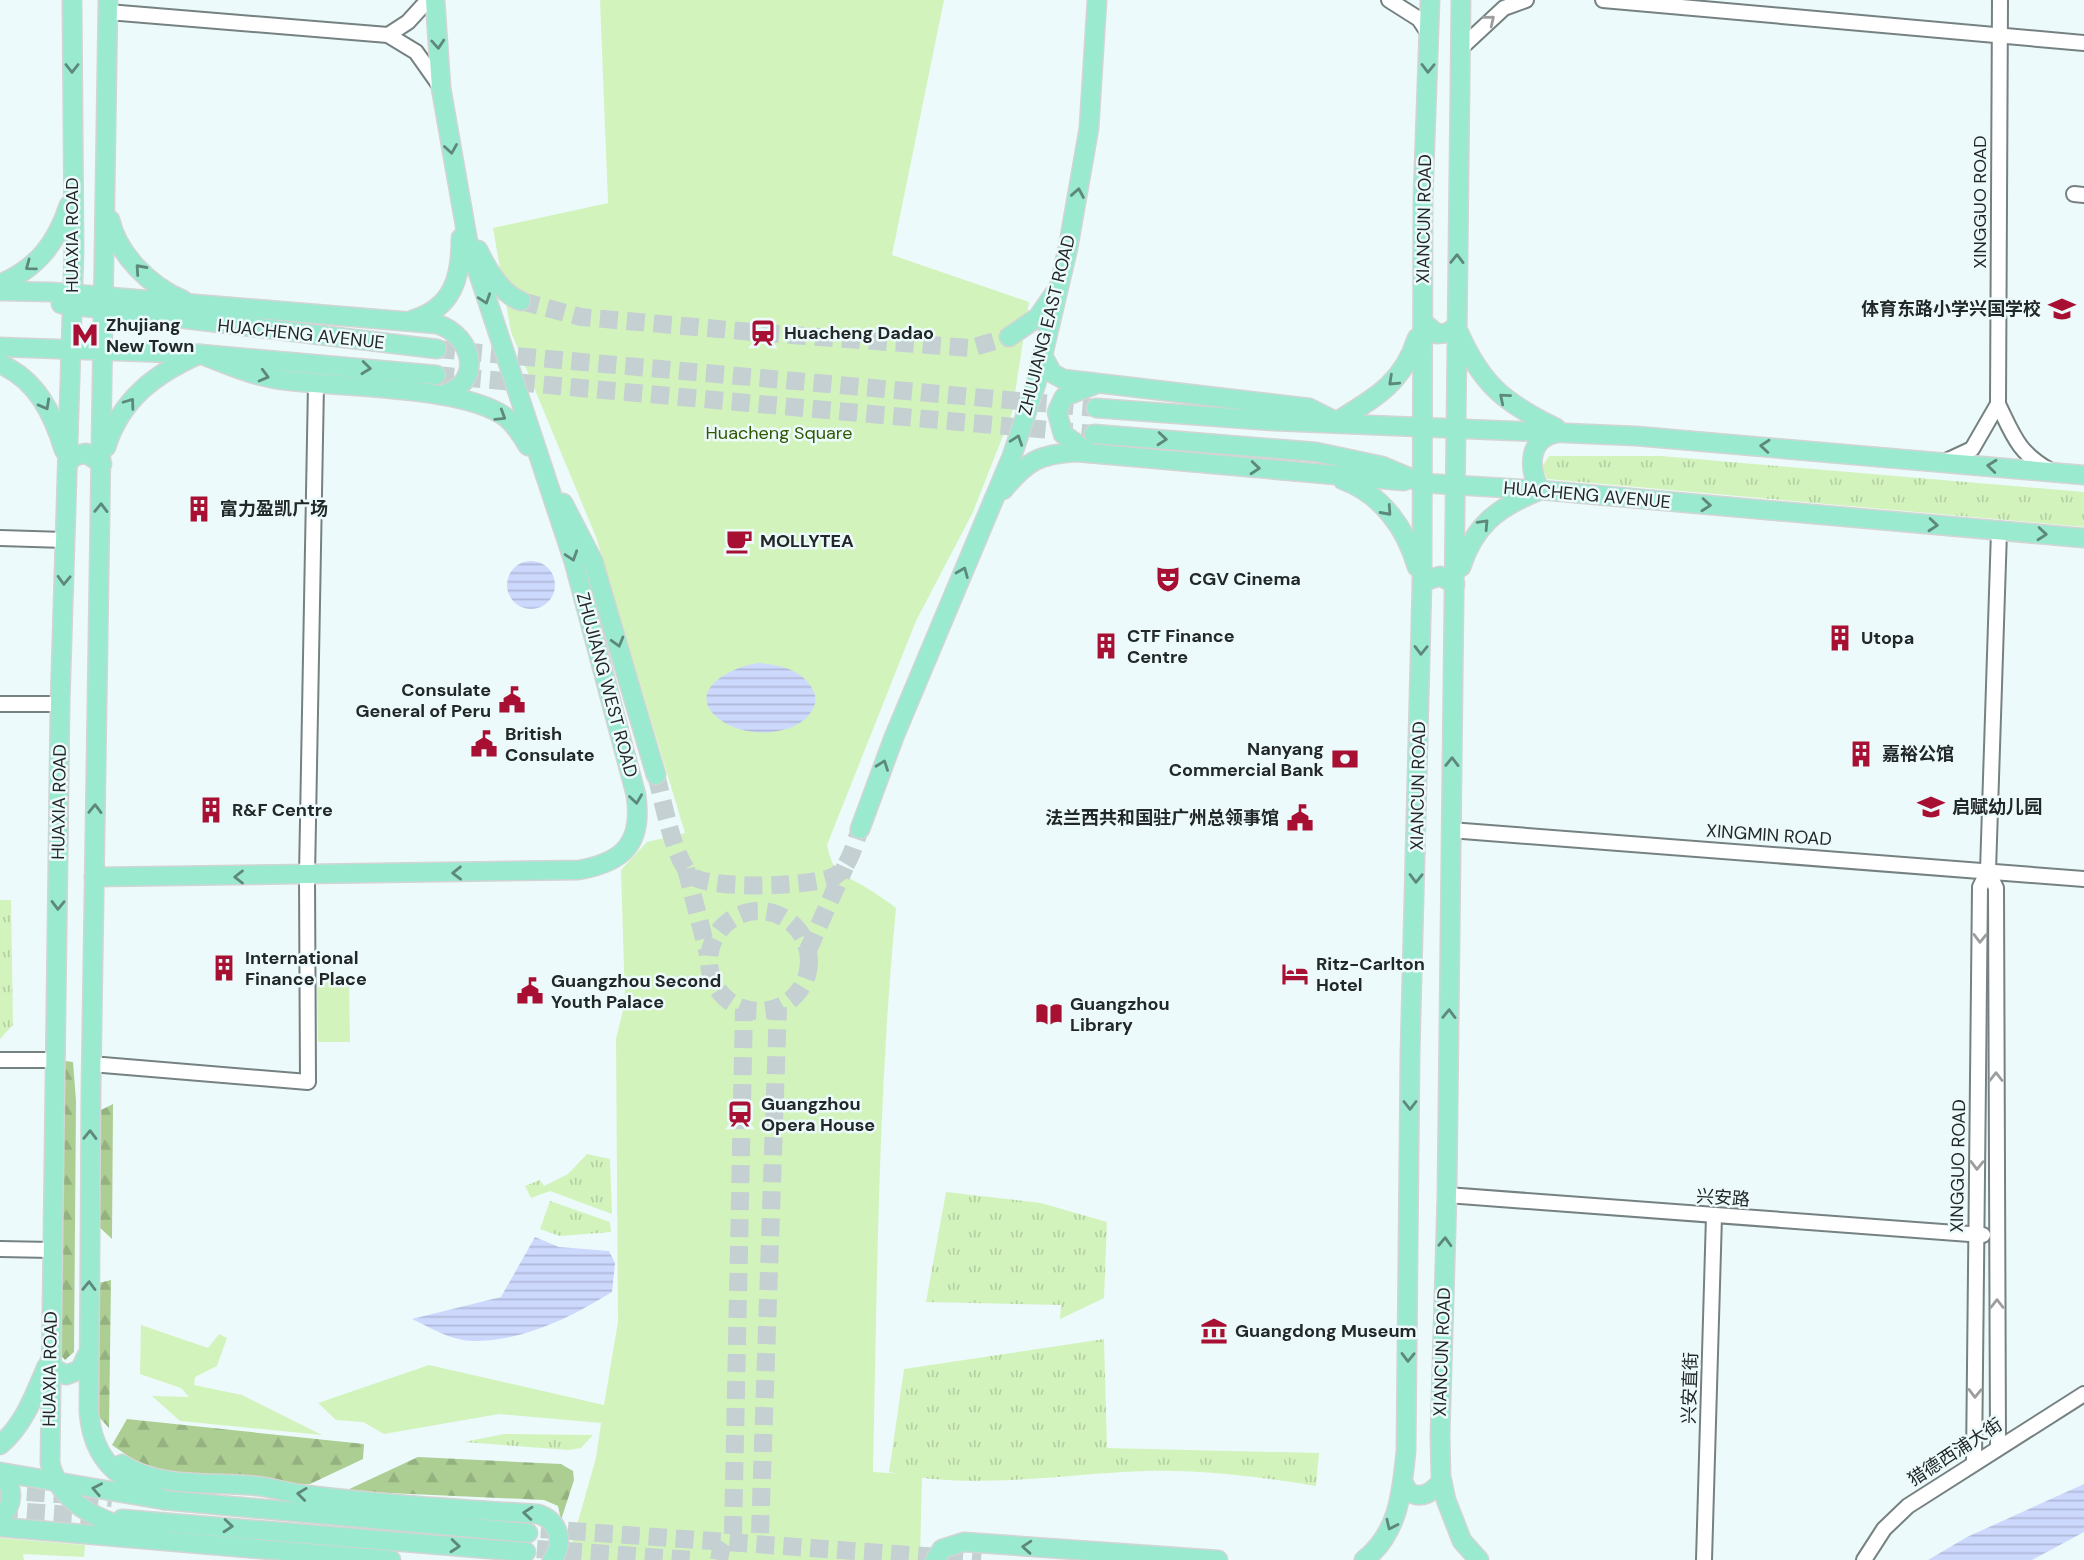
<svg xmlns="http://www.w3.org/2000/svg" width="2084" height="1560" viewBox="0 0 2084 1560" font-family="'DM Sans','Noto Sans SC',sans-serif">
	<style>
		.grass { fill: url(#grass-tufts) }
		.forest { fill: url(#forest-firs) }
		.park { fill: #d3f3bd }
		.water { fill: url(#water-rules) }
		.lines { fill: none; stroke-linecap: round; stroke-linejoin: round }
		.major-tunnel { stroke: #c4d0d1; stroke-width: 18; stroke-dasharray: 18 9; stroke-linecap: butt }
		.minor-casing { stroke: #768182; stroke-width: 18 }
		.major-casing { stroke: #d3d4d4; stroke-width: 21 }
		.minor { stroke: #fff; stroke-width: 14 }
		.major { stroke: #9aead0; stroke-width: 18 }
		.oneway { stroke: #9c9e9e }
		.oneway2 { stroke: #5e887c }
		.labels { text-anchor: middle; stroke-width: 5; stroke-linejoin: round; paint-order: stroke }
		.street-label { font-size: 18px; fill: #222727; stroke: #edfafb }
		.poi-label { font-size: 18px; font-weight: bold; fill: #222727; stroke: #edfafb; text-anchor: start }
		.park-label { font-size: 18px; fill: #305800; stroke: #edfafb }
	</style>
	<defs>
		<pattern id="grass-tufts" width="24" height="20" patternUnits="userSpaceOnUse" patternTransform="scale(1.75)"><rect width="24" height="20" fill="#d3f3bd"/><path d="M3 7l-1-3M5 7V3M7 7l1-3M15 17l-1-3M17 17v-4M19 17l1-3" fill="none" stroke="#b5d0a2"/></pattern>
		<pattern id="forest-firs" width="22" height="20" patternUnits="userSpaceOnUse" patternTransform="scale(1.75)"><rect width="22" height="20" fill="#acce93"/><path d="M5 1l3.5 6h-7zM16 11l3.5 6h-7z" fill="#94b17f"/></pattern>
		<pattern id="water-rules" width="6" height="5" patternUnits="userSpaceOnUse" patternTransform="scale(1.75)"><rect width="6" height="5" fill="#cdd8fd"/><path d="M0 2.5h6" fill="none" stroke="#b0b9d9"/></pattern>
	</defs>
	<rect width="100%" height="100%" fill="#edfafb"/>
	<!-- grass -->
	<g class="grass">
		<polygon points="1549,456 1661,456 2084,492 2084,527 1547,479 1542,467"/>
		<polygon points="0,900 11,900 13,1025 0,1039"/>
		<polygon points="587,1154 610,1159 612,1214 550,1191 531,1198 525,1186 540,1180 544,1186 568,1174"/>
		<polygon points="946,1192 1041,1203 1107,1222 1104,1298 1060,1319 1061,1305 926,1302"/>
		<polygon points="550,1201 610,1222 611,1232 560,1236 540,1229"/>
		<path d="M1104 1339 1107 1448 1319 1453 1316 1486C1260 1477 1202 1469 1145 1471 1061 1474 972 1491 889 1472L904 1369Z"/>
		<polygon points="504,1434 593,1435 581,1448 568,1450 464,1442"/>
	</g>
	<!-- forest -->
	<g class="forest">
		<polygon points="65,1061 73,1062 76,1101 74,1352 65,1360 55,1348"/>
		<polygon points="113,1104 112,1239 96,1224 101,1110"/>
		<polygon points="111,1280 109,1428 99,1417 96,1322 99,1283"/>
		<polygon points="127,1419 364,1444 363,1459 310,1484 297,1484 147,1469 112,1445"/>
		<polygon points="418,1457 561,1464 573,1471 574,1480 561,1520 558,1506 544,1500 345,1491"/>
	</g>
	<!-- park -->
	<g class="park">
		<path d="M600 0H944L892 255 1029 302 1012 413 973 512 916 621 827 845C834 878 843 873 867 888 877 894 887 901 896 908 878 1095 877 1284 873 1472L922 1475 920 1560H567L596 1458 601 1423 499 1414 384 1434 363 1422 336 1420 318 1403 429 1365 604 1405 618 1322 616 1039 625 1002 621 870 647 842 685 833 596 537 511 332 493 228 608 203Z"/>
		<polygon points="349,981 350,1042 318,1042 317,982"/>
		<polygon points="141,1325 208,1348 219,1334 227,1338 217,1366 195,1377 194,1385 242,1395 322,1435 180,1421 152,1396 189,1397 181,1388 140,1374"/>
		<polygon points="0,1538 85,1545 84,1557 23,1554 24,1560 0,1560"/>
	</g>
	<!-- water -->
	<g class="water">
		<circle cx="531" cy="585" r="24"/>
		<path d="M759 663C780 665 803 670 813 690 818 699 815 707 809 715 789 738 742 737 719 719 683 690 733 666 759 663Z"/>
		<path d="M535 1237 559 1247 609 1251 615 1263 612 1292C570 1318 523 1341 474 1341 452 1341 431 1328 412 1319L501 1297Z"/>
		<polygon points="2084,1484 2084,1532 2032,1560 1928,1560 1967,1537"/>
	</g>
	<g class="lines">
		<!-- major-tunnel -->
		<g class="major-tunnel">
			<polyline points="521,301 581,317 764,333 971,348 1009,337"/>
			<polyline points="437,349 1096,408"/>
			<polyline points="436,375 1094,434"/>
			<path d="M656 775C663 799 673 860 692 876 709 890 815 887 835 876 850 866 854 845 860 829"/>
			<polyline points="686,869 708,954"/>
			<circle cx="759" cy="961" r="50"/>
			<polyline points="808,950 845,867"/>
			<polyline points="0,1490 112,1498"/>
			<polyline points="0,1510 101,1517"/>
			<polyline points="514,1527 981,1560"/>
			<polyline points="760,1533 778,1007"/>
			<polyline points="733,1534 744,1009"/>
			<polyline points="510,1547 692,1560"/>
			<polyline points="719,1560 721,1549 728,1539"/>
		</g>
		<!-- minor casing -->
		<g class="minor-casing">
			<g id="minor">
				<polyline points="1389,0 1419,19 1429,34"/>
				<polyline points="1603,0 2084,43"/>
				<path d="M2000 0 1998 404C2013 435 2018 453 2051 471"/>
				<polyline points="108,12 388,35 416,52 440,86"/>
				<polyline points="388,35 408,22 428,0"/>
				<polyline points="1460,49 1504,8 1526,0"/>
				<polyline points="2074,194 2084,195"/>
				<polyline points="1944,462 1972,449 1998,404"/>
				<polyline points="0,538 65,540"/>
				<polyline points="0,704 60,704"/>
				<polyline points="1450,830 2084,879"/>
				<polyline points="1988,871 1996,888 1998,1446"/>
				<polyline points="0,1060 56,1060"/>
				<polyline points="91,1064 308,1082 307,876 316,384"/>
				<polyline points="1447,1195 1983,1235"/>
				<polyline points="0,1249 52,1250"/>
				<polyline points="1974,1463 1980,887 1988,871 1999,531"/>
				<polyline points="1704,1560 1714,1216"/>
				<polyline points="1864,1560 1884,1529 1908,1506 2084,1394"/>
			</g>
		</g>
		<!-- major casing -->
		<g class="major-casing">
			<g id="major">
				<path d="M72 0 74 250 60 704 50 1463C62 1514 117 1524 160 1539"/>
				<path d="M108 0 91 1089 89 1412C93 1463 120 1479 164 1500"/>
				<polyline points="1461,0 1447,1195 1440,1436 1441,1477 1446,1500 1462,1541 1479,1560"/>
				<path d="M110 220C118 255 151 287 183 300"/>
				<path d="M478 250C486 267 502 295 521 301"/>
				<path d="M0 284C38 268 57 242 69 205"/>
				<path d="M0 291 51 292 437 324C475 336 484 386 440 395"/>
				<polyline points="61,304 437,349"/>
				<path d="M412 320C454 308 461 276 461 238"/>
				<polyline points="1423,322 1437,334 1447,333 1456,327"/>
				<path d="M1459 333C1482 385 1505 403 1556 428"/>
				<polyline points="1009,337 1038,317 1054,294"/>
				<polyline points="0,347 200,354 436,375"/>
				<polyline points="1043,356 1052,373 1063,379 1309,408 1333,420"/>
				<path d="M0 364C37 380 53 414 64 450"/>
				<polyline points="1096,408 1274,421 1636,436 2084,475"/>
				<path d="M1337 421C1375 398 1403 383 1417 338"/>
				<polyline points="1094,434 1316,452 1382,466 1422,483 1540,490 2084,538"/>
				<path d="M106 447C121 399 156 373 200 354 224 363 250 375 276 379 336 388 452 385 501 414 513 421 521 434 528 446"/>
				<polyline points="1090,453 1063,434 1057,412 1064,397 1094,385"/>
				<polyline points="68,462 75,456 86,453 102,464"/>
				<path d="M1343 480C1381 494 1406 528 1417 567"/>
				<path d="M1003 490C1027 461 1039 454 1077 452L1404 481"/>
				<path d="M1540 490C1528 468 1528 438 1557 433"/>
				<polyline points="563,503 593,561 656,775"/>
				<path d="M1461 567C1474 526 1497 508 1536 492"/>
				<polyline points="1422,582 1440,576 1455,584"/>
				<polyline points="860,829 894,737 1012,456 1036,384 1068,248 1089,128 1097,0"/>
				<path d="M94 877 579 870C624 862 643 843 636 795L574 562 468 242 441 88 435 0"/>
				<polyline points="50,1360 55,1369 66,1375 80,1370 87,1355"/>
				<path d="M0 1445C24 1425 35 1394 47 1366"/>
				<path d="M122 1464C160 1489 213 1481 257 1486 271 1487 284 1492 299 1494 378 1504 458 1509 538 1514 559 1521 565 1542 552 1560"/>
				<polyline points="0,1472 164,1500 528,1533"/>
				<path d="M0 1475C15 1487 14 1505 0 1518"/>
				<path d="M1403 1482 1408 1492C1423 1500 1432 1492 1442 1481"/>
				<polyline points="122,1519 526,1552"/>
				<polyline points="0,1527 391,1560"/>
				<polyline points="935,1560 942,1549 964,1542 1218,1560"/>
				<path d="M1364 1560C1399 1533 1402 1491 1406 1451L1410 1054 1422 582 1423 198 1430 0"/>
			</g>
		</g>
		<!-- minor -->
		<use href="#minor" class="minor"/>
		<!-- major -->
		<use href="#major" class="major"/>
	</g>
	<!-- one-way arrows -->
	<defs><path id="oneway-chevron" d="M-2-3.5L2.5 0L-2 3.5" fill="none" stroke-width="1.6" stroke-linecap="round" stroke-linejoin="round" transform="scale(1.75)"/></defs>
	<g class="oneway">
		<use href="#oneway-chevron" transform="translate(1490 20) rotate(-39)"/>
		<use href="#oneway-chevron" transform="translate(1980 938) rotate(91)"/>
		<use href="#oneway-chevron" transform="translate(1996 1077) rotate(-90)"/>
		<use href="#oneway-chevron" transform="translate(1977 1165) rotate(91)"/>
		<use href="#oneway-chevron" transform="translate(1997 1304) rotate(-90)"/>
		<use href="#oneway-chevron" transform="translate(1975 1393) rotate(91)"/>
	</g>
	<g class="oneway2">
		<use href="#oneway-chevron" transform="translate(438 44) rotate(86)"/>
		<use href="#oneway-chevron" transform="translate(72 68) rotate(90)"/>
		<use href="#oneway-chevron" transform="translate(1428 68) rotate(91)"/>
		<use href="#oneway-chevron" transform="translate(451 149) rotate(81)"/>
		<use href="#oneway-chevron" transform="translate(1078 193) rotate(-80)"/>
		<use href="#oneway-chevron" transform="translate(1457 259) rotate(-89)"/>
		<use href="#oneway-chevron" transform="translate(30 266) rotate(143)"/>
		<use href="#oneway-chevron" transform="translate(140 269) rotate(-132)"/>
		<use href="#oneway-chevron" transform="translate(485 299) rotate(71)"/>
		<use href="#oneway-chevron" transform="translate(366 368) rotate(6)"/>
		<use href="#oneway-chevron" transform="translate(264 376) rotate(15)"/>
		<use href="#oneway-chevron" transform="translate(1393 381) rotate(137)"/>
		<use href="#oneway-chevron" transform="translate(1504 398) rotate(-140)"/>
		<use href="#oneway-chevron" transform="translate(130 403) rotate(-54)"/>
		<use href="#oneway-chevron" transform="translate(45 405) rotate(61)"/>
		<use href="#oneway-chevron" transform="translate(501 416) rotate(32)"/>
		<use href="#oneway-chevron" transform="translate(1162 439) rotate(5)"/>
		<use href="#oneway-chevron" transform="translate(1017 440) rotate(-71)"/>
		<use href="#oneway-chevron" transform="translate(1765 446) rotate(-175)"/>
		<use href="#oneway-chevron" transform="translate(1992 466) rotate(-174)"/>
		<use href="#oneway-chevron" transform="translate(1255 468) rotate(5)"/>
		<use href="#oneway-chevron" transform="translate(1706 505) rotate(5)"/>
		<use href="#oneway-chevron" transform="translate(101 508) rotate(-89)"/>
		<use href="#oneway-chevron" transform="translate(1387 511) rotate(48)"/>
		<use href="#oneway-chevron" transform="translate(1484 524) rotate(-47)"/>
		<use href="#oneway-chevron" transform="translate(1933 525) rotate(5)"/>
		<use href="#oneway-chevron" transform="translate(2042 534) rotate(5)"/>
		<use href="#oneway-chevron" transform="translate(572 556) rotate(72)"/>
		<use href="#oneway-chevron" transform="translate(963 572) rotate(-68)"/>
		<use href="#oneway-chevron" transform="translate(64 580) rotate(92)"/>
		<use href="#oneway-chevron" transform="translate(618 642) rotate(74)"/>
		<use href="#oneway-chevron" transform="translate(1421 650) rotate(91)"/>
		<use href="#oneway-chevron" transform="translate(1452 762) rotate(-89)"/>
		<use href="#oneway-chevron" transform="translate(883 765) rotate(-70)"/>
		<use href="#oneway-chevron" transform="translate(636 799) rotate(82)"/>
		<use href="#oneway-chevron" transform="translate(95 809) rotate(-89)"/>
		<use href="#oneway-chevron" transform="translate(457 873) rotate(179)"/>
		<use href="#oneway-chevron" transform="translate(239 877) rotate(180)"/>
		<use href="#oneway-chevron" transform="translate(1416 878) rotate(91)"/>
		<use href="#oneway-chevron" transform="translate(58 905) rotate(91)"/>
		<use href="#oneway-chevron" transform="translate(1449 1014) rotate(-89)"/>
		<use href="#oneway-chevron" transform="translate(1410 1105) rotate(90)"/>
		<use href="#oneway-chevron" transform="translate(90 1135) rotate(-89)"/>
		<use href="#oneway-chevron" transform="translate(1445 1242) rotate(-88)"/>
		<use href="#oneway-chevron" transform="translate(89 1286) rotate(-89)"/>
		<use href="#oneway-chevron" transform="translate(1408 1357) rotate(91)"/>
		<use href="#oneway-chevron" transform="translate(97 1489) rotate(-169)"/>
		<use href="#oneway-chevron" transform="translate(302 1494) rotate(-173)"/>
		<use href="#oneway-chevron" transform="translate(528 1513) rotate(-175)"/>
		<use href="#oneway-chevron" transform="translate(1391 1525) rotate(115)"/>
		<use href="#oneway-chevron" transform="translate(228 1526) rotate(5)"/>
		<use href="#oneway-chevron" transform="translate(455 1546) rotate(5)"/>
		<use href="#oneway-chevron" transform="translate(1027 1547) rotate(-176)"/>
	</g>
	<!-- icons -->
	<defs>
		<g id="school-bare" transform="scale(2.1)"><path d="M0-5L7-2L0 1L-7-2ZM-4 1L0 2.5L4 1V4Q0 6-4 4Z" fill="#a81033" stroke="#edfafb" stroke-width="2.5" paint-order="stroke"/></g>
		<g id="station-bare" transform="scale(2.1)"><path d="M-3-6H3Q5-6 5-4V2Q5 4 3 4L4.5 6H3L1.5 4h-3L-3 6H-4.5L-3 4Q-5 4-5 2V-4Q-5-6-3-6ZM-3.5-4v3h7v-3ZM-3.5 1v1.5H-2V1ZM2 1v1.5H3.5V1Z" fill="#a81033" stroke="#edfafb" stroke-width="2.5" paint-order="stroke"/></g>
		<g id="metro-bare" transform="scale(2.1)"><path d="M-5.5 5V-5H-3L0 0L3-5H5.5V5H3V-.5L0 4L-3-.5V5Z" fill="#a81033" stroke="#edfafb" stroke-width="2.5" paint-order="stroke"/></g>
		<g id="building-bare" transform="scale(2.1)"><path d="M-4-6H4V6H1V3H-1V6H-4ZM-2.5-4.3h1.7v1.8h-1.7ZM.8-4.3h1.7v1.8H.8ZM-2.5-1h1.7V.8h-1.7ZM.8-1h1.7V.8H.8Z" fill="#a81033" stroke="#edfafb" stroke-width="2.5" paint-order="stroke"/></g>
		<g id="cafe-bare" transform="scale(2.1)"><path d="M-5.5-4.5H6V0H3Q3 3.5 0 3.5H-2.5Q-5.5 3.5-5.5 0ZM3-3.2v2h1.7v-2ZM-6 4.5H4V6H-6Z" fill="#a81033" stroke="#edfafb" stroke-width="2.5" paint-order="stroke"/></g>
		<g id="theatre-bare" transform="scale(2.1)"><path d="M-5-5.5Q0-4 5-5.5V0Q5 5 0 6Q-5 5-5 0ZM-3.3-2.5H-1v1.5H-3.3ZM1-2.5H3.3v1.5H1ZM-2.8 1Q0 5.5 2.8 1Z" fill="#a81033" stroke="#edfafb" stroke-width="2.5" paint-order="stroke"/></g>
		<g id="civic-bare" transform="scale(2.1)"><path d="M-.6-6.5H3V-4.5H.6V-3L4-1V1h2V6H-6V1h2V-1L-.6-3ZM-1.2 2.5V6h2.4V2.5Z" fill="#a81033" stroke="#edfafb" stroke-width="2.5" paint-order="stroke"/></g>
		<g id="bank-bare" transform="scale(2.1)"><path d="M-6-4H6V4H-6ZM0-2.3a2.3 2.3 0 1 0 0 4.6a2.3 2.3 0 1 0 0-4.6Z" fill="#a81033" stroke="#edfafb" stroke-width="2.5" paint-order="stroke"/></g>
		<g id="hotel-bare" transform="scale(2.1)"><path d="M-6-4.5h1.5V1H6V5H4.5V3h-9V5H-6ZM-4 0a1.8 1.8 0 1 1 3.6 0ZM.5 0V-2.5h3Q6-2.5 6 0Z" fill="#a81033" stroke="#edfafb" stroke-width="2.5" paint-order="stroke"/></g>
		<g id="library-bare" transform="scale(2.1)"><path d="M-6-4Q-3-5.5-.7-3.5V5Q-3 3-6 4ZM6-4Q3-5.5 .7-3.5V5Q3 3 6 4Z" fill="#a81033" stroke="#edfafb" stroke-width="2.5" paint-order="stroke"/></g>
		<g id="museum-bare" transform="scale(2.1)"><path d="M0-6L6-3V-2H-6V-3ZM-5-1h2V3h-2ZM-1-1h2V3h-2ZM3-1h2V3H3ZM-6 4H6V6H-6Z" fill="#a81033" stroke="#edfafb" stroke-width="2.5" paint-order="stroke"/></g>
	</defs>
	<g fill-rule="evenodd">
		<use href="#school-bare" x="2062" y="309"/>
		<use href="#station-bare" x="763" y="333"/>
		<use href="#metro-bare" x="85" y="335"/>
		<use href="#building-bare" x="199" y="509"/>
		<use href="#cafe-bare" x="739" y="541"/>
		<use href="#theatre-bare" x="1168" y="579"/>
		<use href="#building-bare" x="1840" y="638"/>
		<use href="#building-bare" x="1106" y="646"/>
		<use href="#civic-bare" x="512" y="700"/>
		<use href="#civic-bare" x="484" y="744"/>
		<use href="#building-bare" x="1861" y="754"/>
		<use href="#bank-bare" x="1345" y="759"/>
		<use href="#school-bare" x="1931" y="807"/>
		<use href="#building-bare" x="211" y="810"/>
		<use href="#civic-bare" x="1300" y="818"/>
		<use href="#building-bare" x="224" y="968"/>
		<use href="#hotel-bare" x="1295" y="974"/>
		<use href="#civic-bare" x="530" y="991"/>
		<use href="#library-bare" x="1049" y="1014"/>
		<use href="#station-bare" x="740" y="1114"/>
		<use href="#museum-bare" x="1214" y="1331"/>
	</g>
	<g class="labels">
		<!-- street labels -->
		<g class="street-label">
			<text transform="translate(1980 202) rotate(-90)" y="6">XINGGUO ROAD</text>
			<text transform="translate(1424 219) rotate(-89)" y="6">XIANCUN ROAD</text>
			<text transform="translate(72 235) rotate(-90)" y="6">HUAXIA ROAD</text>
			<text transform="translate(1047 325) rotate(-76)" y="6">ZHUJIANG EAST ROAD</text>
			<text transform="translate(301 334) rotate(6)" y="6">HUACHENG AVENUE</text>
			<text transform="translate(1587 495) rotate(5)" y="6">HUACHENG AVENUE</text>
			<text transform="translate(607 685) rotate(75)" y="6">ZHUJIANG WEST ROAD</text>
			<text transform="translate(1418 786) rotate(-89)" y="6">XIANCUN ROAD</text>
			<text transform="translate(59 802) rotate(-89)" y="6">HUAXIA ROAD</text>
			<text transform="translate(1769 835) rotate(4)" y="6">XINGMIN ROAD</text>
			<text transform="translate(1958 1166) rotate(-89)" y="6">XINGGUO ROAD</text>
			<text transform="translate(1723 1198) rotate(4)" y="6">兴安路</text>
			<text transform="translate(1442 1352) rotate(-88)" y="6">XIANCUN ROAD</text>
			<text transform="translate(50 1369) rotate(-89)" y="6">HUAXIA ROAD</text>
			<text transform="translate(1690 1388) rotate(-88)" y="6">兴安直街</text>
			<text transform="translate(1955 1452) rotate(-33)" y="6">猎德西浦大街</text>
		</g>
		<!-- poi labels -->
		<g class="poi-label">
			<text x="2041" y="315" text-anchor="end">体育东路小学兴国学校</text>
			<text x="106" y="331">Zhujiang<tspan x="106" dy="21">New Town</tspan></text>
			<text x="784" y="339">Huacheng Dadao</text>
			<text x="220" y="515">富力盈凯广场</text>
			<text x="760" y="547">MOLLYTEA</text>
			<text x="1189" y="585">CGV Cinema</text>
			<text x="1127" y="642">CTF Finance<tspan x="1127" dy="21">Centre</tspan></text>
			<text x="1861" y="644">Utopa</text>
			<text x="491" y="696" text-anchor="end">Consulate<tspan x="491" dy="21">General of Peru</tspan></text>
			<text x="505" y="740">British<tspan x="505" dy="21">Consulate</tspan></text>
			<text x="1324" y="755" text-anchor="end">Nanyang<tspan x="1324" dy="21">Commercial Bank</tspan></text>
			<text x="1882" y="760">嘉裕公馆</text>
			<text x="1952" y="813">启赋幼儿园</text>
			<text x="232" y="816">R&amp;F Centre</text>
			<text x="1279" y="824" text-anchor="end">法兰西共和国驻广州总领事馆</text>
			<text x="245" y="964">International<tspan x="245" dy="21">Finance Place</tspan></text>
			<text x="1316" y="970">Ritz-Carlton<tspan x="1316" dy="21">Hotel</tspan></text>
			<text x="551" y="987">Guangzhou Second<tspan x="551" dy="21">Youth Palace</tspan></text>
			<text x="1070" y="1010">Guangzhou<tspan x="1070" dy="21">Library</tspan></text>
			<text x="761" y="1110">Guangzhou<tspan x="761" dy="21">Opera House</tspan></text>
			<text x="1235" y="1337">Guangdong Museum</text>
		</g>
		<!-- park labels -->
		<g class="park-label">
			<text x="779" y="439">Huacheng Square</text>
		</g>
	</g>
</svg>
